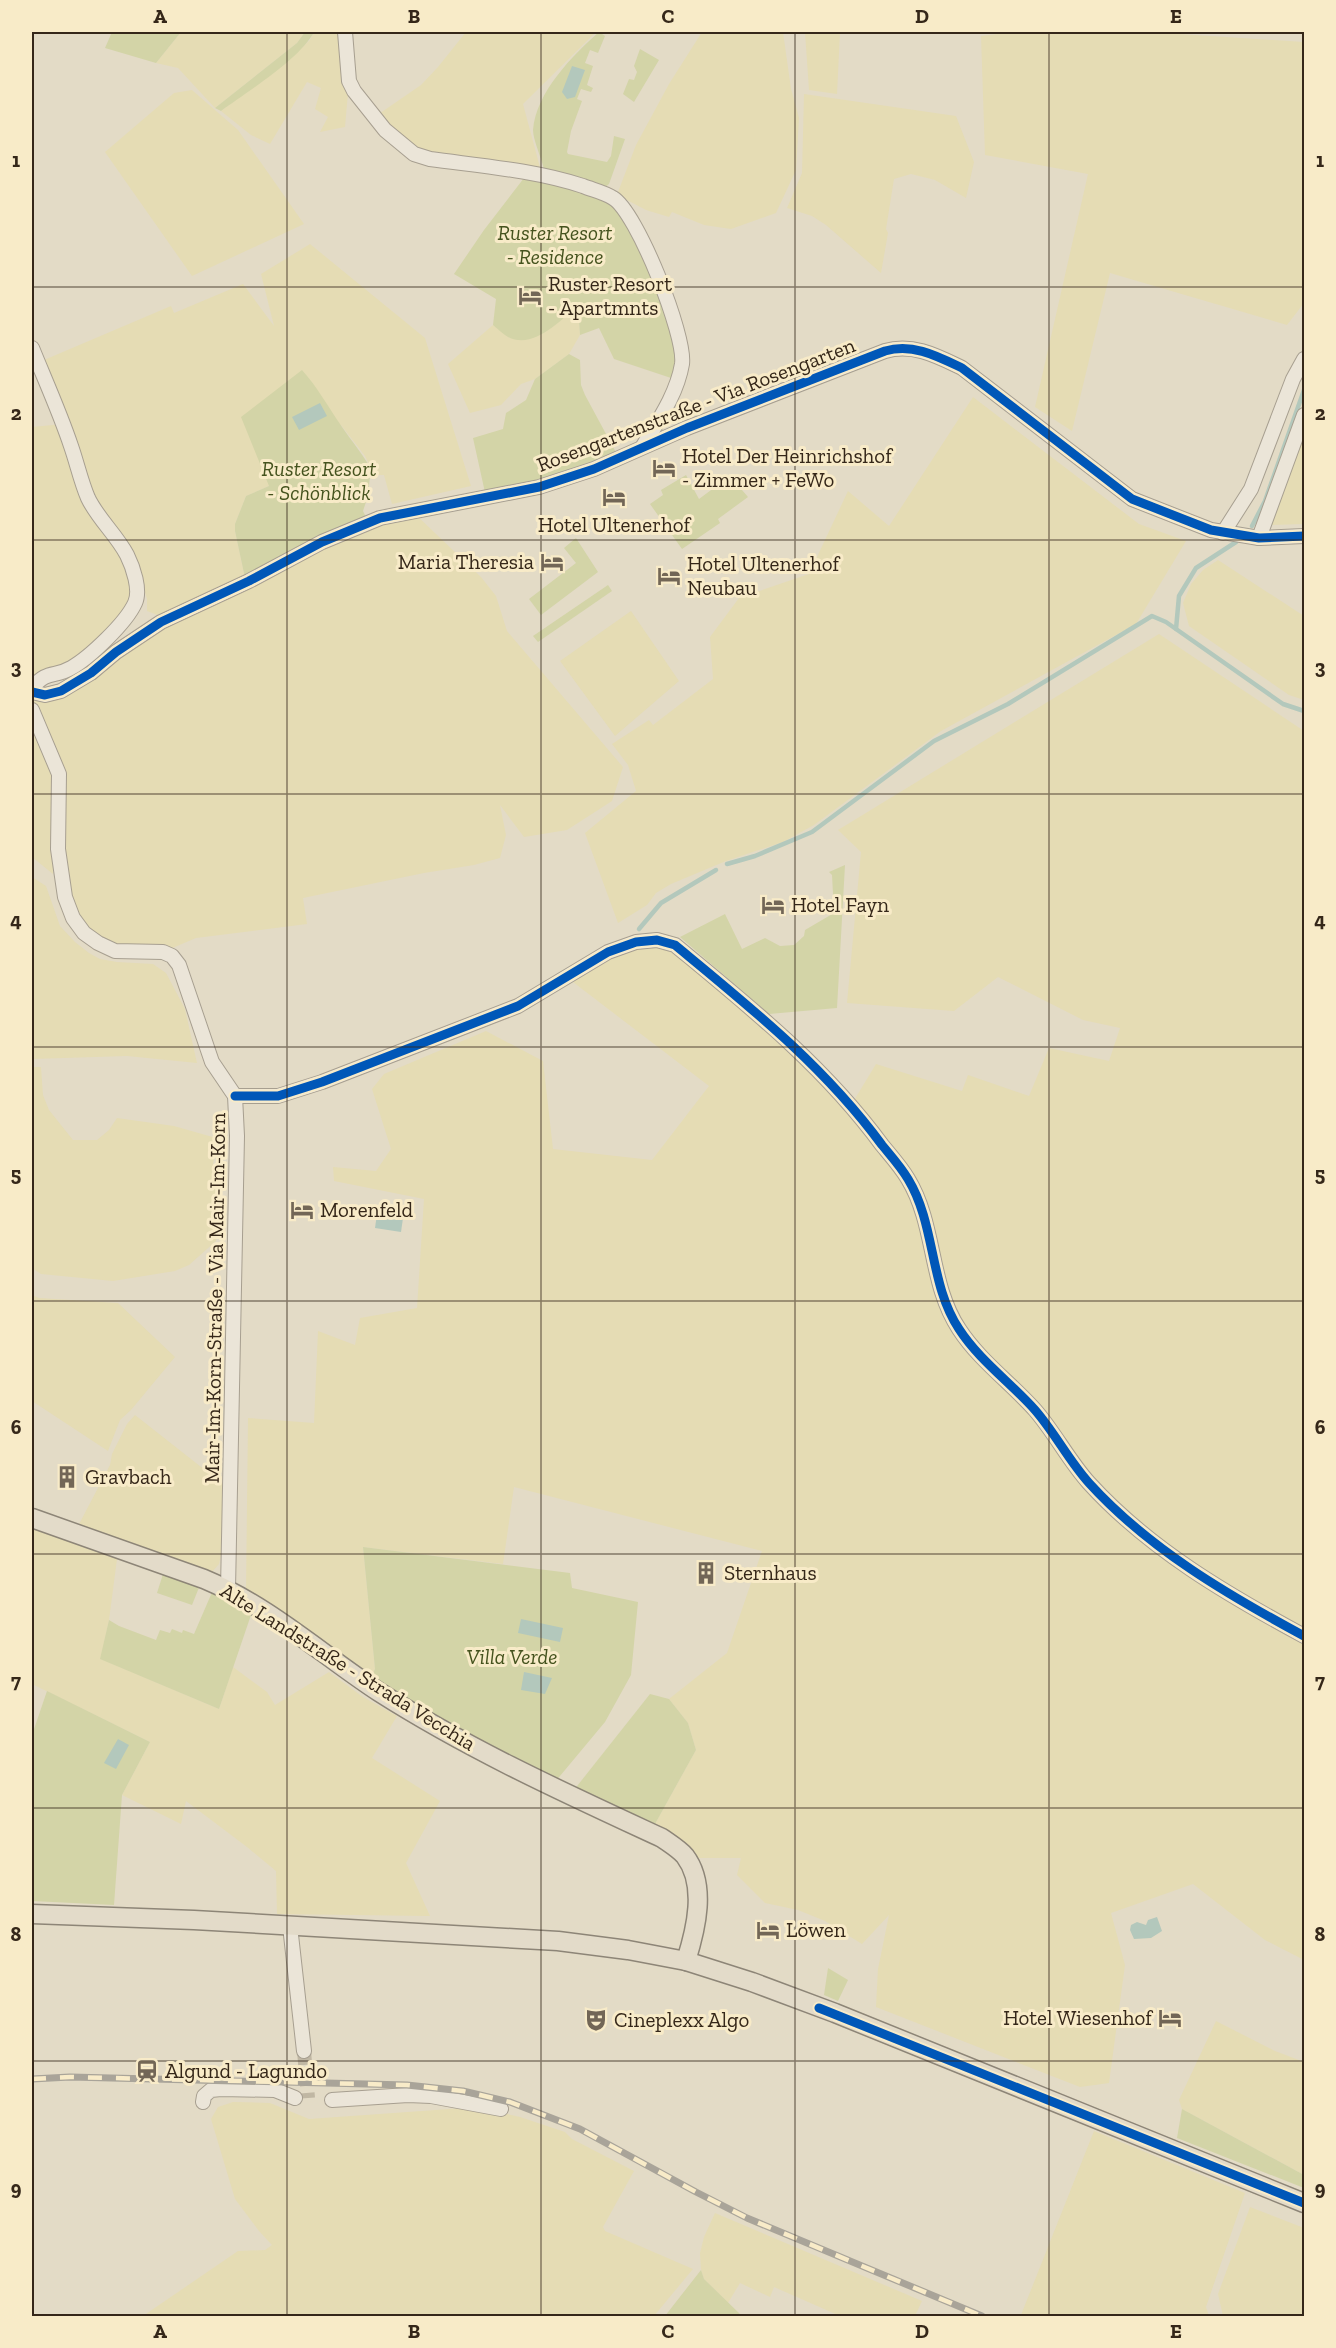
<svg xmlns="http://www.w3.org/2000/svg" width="1336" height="2348" viewBox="0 0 1336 2348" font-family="'Zilla Slab',serif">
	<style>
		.farmland { fill: #e5dcb4 }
		.green { fill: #d3d4a7 }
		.water { fill: #b3c8bc }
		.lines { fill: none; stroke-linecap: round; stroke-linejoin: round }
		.stream { stroke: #b3c8bc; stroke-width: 4.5 }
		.minor-tunnel { stroke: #c0b7a3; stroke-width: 14; stroke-dasharray: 14 7; stroke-linecap: butt }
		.minor-casing { stroke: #a79f90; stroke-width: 16 }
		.major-casing { stroke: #8d8577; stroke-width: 21 }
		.minor { stroke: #ebe5d8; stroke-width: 14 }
		.major { stroke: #e3dbc9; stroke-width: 18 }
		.rail-casing { stroke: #a9a499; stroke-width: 7 }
		.rail { stroke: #f8ebc8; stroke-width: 4.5; stroke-dasharray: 14; stroke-linecap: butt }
		.cycleway-casing { stroke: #f8ebc8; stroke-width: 13 }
		.cycleway { stroke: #0057b8; stroke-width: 9 }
		.grid { fill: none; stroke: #352719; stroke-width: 1.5; stroke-opacity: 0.55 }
		.labels { text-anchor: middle; stroke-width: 6; stroke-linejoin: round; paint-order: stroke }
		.park-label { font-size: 21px; font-style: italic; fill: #45531e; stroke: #f8ebc8 }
		.poi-label { font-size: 21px; fill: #352719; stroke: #f8ebc8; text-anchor: start }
		.street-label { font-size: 21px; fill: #352719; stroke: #f8ebc8 }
		.neatline { fill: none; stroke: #352719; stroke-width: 2 }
		.grid-label { font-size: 20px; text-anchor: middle; font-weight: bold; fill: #352719 }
	</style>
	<rect width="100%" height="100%" fill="#e3dbc6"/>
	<!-- farmland -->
	<g class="farmland">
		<polygon points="181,32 305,32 297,43 215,108 178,68 156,63"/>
		<polygon points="314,32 345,32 349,81 345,127 320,132 328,117 315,109 321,88 307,82 270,144 251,135 221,111 293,56 310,40"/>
		<polygon points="466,32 596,32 523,104 542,175 414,154 373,118 421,85 438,67"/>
		<polygon points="702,32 783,32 791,89 799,118 796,170 776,213 731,229 704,225 672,212 669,217 646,210 625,199 618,192 636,145 669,84"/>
		<polygon points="805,32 840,32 837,94 809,90"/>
		<polygon points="1014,32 1149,32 1304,42 1304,303 1287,325 1110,273 1072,431 1035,407 1088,174 985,155 981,36"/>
		<polygon points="192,90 238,130 304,224 192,276 105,152 174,93"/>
		<polygon points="804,94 956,116 974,162 966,198 935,180 911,174 894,179 886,229 888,233 881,273 826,225 812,216 787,208 802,173"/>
		<polygon points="310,244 425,338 471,486 392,504 384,475 374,475 365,456 341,425 269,486 246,496 235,524 235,531 245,578 322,542 413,512 481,577 496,596 507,631 623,767 612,801 567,830 524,837 500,805 506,835 500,858 474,865 424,873 303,898 307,924 196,938 163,952 98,943 65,897 60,786 32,710 32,692 61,691 160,616 147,611 147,599 135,560 137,595 87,658 32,688 32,427 63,424 77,443 44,360 171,306 174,313 243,284 274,326 261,274"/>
		<polygon points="578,305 580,335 569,354 535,379 521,384 501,405 470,413 448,364 493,325 510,338"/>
		<polygon points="973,397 1139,524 1186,541 1136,624 941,731 814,825 783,842 726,861 671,884 656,893 647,905 618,923 585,833 636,791 628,765 612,744 649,720 653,725 713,679 710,637 739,598 809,574 848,491 889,526"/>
		<polygon points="1304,425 1304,524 1267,525"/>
		<polygon points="1218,560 1304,616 1304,700 1289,695 1189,626 1183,603 1191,584 1203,570"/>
		<polygon points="631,611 679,681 615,736 560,661"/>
		<polygon points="1159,634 1304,731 1304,1960 1265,1940 1193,1884 1111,1913 1125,1965 1109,2083 1080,2087 876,2007 878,1969 889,1915 862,1944 825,1921 798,1910 765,1903 737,1875 741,1858 694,1858 650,1833 696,1750 688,1723 669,1699 727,1653 762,1551 514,1487 503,1564 363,1547 375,1669 370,1679 246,1592 248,1418 314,1423 318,1331 355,1345 360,1318 417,1308 424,1199 334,1181 333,1167 376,1171 391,1149 372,1089 384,1074 486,1031 543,1061 553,1149 652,1160 709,1086 569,979 637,943 674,947 850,1107 876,1064 962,1091 968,1075 1029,1096 1049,1048 1109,1061 1120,1028 1083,1020 998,977 954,1011 847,1003 861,852 838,830"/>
		<polygon points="32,723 50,766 53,795 53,874 32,857"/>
		<polygon points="32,877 46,886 60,926 75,942 89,953 100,959 117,962 153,964 166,973 185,1009 197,1063 127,1056 32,1059"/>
		<polygon points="32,1067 41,1067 43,1095 49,1110 73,1140 97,1140 109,1130 117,1118 174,1126 216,1138 211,1184 216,1188 215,1202 220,1211 216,1241 189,1265 175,1271 113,1281 41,1274 32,1268"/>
		<polygon points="32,1295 39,1298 118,1303 175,1357 131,1410 120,1420 108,1451 32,1401"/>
		<polygon points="135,1415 224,1485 222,1551 219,1564 212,1572 203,1571 77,1528 110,1465 112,1454 127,1424"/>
		<polygon points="32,1528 117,1559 109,1620 101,1659 219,1709 233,1667 267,1692 275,1705 329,1672 363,1697 397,1716 372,1758 440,1801 406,1863 430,1916 277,1914 276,1871 247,1847 186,1801 181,1824 122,1795 150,1742 32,1684"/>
		<polygon points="1216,2021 1275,2051 1304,2062 1304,2175 1182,2109 1179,2100"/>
		<polygon points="233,2102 270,2103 309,2119 478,2107 520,2117 565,2132 572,2139 634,2171 603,2227 605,2231 693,2269 654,2316 143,2316 238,2251 265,2250 272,2245 259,2231 235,2199 211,2119 218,2107"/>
		<polygon points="1094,2131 1245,2193 1206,2307 1209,2316 1027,2316 1021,2315"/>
		<polygon points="1250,2207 1304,2228 1304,2316 1223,2316 1218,2294"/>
		<polygon points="715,2213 922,2301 915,2316 853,2316 848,2314 847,2316 840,2316 774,2287 770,2297 740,2283 728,2303 704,2279 701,2270 700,2253 704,2237"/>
	</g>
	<!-- green -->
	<g class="green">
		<polygon points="112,32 181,32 156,63 105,48"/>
		<path d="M305 32H314C300 59 247 92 221 111L215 108 297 43Z"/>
		<path d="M599 32 605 36 598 53 590 50 585 63 593 66 587 85 593 88 591 92 581 89 577 99 582 101 571 131 567 152 568 154 607 162 611 156 614 136 625 139 609 184 603 189 544 170C542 159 533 140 533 130 536 92 573 55 599 32Z"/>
		<polygon points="640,49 659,60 634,102 623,94 629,79 634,80 637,72 634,66"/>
		<path d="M524 178 617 200 679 335 677 380 614 359 599 328 580 335 578 306C560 320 534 350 508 337 503 334 498 329 493 325L496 299 454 274 484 230Z"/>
		<polygon points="569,354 580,360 581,385 585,395 619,458 486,497 473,438 503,429 506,413 526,400 535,379"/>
		<path d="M302 370C318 388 327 405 340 424 352 442 365 456 374 475L370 476 368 496 363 511 369 523 245 578 235 531V524L246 496 269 486 241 417Z"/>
		<polygon points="686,475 699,499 730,476 748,497 718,519 720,523 682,549 650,504 663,495 661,490"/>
		<polygon points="576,538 598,572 541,615 529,599 576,563 564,548"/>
		<polygon points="608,585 612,591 538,642 533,636"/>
		<polygon points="845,865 837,1008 769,1014 680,937 725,914 742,949 765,938 780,946 794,945 804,936 805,930 834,913 832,875 829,872"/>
		<polygon points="363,1547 570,1573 572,1588 638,1602 631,1675 605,1722 555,1782 510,1760 370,1679 375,1669"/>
		<polygon points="167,1572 200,1585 192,1605 157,1593 163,1574"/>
		<polygon points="213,1590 252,1612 219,1709 100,1659 109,1620 119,1626 156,1640 160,1630 170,1633 172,1629 182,1633 183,1630 194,1634"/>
		<polygon points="47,1691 150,1742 122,1795 114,1905 32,1901 32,1735"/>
		<polygon points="650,1694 669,1699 688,1723 696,1750 650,1833 570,1795"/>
		<polygon points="828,1968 848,1980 838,2001 824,1995"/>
		<polygon points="1182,2109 1304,2175 1304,2188 1177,2138"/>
		<polygon points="701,2270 704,2279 742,2316 665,2316"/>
	</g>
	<!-- water -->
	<g class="water">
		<polygon points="572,66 585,70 575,97 567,99 562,92"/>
		<polygon points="320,403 327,416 299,430 292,417"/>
		<polygon points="377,1214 403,1218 401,1232 375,1228"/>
		<polygon points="521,1619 563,1628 560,1642 518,1633"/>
		<polygon points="524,1672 552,1678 545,1694 521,1690"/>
		<polygon points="118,1739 129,1745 116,1769 104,1763"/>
		<polygon points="1157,1917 1162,1931 1151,1938 1134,1939 1130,1930 1131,1925 1137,1922 1146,1925 1148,1920"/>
	</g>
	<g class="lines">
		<!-- stream -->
		<g class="stream">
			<polyline points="1252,526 1265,501 1304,390"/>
			<polyline points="1236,542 1196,568 1179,596 1176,629 1283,704 1304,711"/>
			<polyline points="727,864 755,856 812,832 934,741 1008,704 1152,616 1166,622 1176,629"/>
			<polyline points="639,929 661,903 716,870"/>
		</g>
		<!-- minor-tunnel -->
		<polyline class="minor-tunnel" points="304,2051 308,2098"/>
		<!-- minor casing -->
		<g class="minor-casing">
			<g id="minor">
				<path d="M345 32 349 81 354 91 385 130 414 154 430 159C481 166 534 170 583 186 593 190 604 192 613 198 637 212 686 336 682 364 677 394 658 421 643 446"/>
				<path d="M32 348C45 380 60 413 71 446 77 463 81 482 88 498 98 519 116 534 127 555 133 567 141 590 135 603 126 623 89 658 71 668 54 678 48 669 32 688"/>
				<polyline points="1223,533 1251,489 1293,379 1304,359"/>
				<polyline points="1259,538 1304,415"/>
				<path d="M32 692 45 695 61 691 91 673 116 652 161 622 249 581 322 542 380 518 539 487 594 469 687 428 885 351C913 343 937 356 962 368L1132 499 1211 530 1259 538 1304 536"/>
				<polyline points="32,710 59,774 58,849 65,897 73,918 84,933 98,943 115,951 163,952 172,956 179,965 212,1062 235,1096 237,1136 228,1589"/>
				<path d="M235 1096H278L322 1082 518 1006 608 952 636 942 657 940 675 945C750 1007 824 1066 882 1145 891 1156 901 1167 908 1179 936 1225 929 1284 959 1329 979 1360 1011 1383 1035 1410 1055 1433 1069 1461 1089 1483 1149 1549 1228 1595 1304 1636"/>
				<polyline points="290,1926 304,2051"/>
				<polyline points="332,2100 408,2095 431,2096 501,2109"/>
				<polyline points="203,2102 204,2096 211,2090 221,2089 275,2090 295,2098"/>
			</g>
		</g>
		<!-- major casing -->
		<g class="major-casing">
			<g id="major">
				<path d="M32 1518 204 1579C269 1606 321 1654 379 1692 470 1750 565 1793 662 1838 669 1843 679 1849 685 1856 707 1885 696 1929 686 1961"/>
				<polyline points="32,1914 194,1920 558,1941 628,1950 686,1961 752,1982 835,2013 1304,2203"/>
			</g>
		</g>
		<!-- minor -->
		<use href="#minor" class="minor"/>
		<!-- major -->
		<use href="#major" class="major"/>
		<!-- rail casing -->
		<g class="rail-casing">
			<polyline id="rail" points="32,2079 70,2077 407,2085 463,2091 510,2102 580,2129 696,2192 747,2218 982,2316"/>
		</g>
		<!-- rail -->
		<use href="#rail" class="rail"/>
		<!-- cycleway casing -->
		<g class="cycleway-casing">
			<g id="cycleway">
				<path d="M32 692 45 695 61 691 91 673 116 652 161 622 249 581 322 542 380 518 539 487 594 469 687 428 885 351C913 343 937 356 962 368L1132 499 1211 530 1259 538 1304 536"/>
				<path d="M235 1096H278L322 1082 518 1006 608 952 636 942 657 940 675 945C750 1007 824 1066 882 1145 891 1156 901 1167 908 1179 936 1225 929 1284 959 1329 979 1360 1011 1383 1035 1410 1055 1433 1069 1461 1089 1483 1149 1549 1228 1595 1304 1636"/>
				<polyline points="819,2008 1304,2203"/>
			</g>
		</g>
		<!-- cycleway -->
		<use href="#cycleway" class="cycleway"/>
	</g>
	<!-- grid -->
	<path class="grid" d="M287 32V2316M541 32V2316M795 32V2316M1049 32V2316M32 287H1304M32 540H1304M32 794H1304M32 1047H1304M32 1301H1304M32 1554H1304M32 1808H1304M32 2061H1304"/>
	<!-- icons -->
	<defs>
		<g id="hotel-bare" transform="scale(1.8)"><path d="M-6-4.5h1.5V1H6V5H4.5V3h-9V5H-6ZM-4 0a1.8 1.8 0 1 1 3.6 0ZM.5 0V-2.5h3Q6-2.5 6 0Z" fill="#726656" stroke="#f8ebc8" stroke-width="2.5" paint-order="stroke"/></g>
		<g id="building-bare" transform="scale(1.8)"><path d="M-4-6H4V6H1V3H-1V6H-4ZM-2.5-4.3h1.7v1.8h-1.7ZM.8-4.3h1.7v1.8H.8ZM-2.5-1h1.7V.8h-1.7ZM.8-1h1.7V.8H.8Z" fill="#726656" stroke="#f8ebc8" stroke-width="2.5" paint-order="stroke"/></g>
		<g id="theatre-bare" transform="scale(1.8)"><path d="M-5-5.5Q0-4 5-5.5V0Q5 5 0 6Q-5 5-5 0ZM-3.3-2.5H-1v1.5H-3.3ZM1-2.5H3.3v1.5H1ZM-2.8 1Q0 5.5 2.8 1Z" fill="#726656" stroke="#f8ebc8" stroke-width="2.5" paint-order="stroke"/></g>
		<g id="station-bare" transform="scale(1.8)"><path d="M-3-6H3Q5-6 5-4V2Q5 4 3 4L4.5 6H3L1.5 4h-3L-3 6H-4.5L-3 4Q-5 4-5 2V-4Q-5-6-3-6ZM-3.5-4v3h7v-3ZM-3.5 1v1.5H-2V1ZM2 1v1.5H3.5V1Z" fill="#726656" stroke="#f8ebc8" stroke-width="2.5" paint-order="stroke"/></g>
	</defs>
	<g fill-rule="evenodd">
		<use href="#hotel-bare" x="530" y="296"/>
		<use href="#hotel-bare" x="664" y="468"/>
		<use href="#hotel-bare" x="614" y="497"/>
		<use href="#hotel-bare" x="552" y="562"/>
		<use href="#hotel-bare" x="669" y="576"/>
		<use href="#hotel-bare" x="773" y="905"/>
		<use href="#hotel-bare" x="302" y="1210"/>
		<use href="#building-bare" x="67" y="1477"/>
		<use href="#building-bare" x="706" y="1573"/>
		<use href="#hotel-bare" x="768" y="1930"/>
		<use href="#hotel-bare" x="1170" y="2018"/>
		<use href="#theatre-bare" x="596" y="2020"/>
		<use href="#station-bare" x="147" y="2071"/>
	</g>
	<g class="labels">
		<!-- park labels -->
		<g class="park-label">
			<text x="555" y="240">Ruster Resort<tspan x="555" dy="24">- Residence</tspan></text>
			<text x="319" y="476">Ruster Resort<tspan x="319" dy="24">- Schönblick</tspan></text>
			<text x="512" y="1664">Villa Verde</text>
		</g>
		<!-- poi labels -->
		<g class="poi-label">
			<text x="548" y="291">Ruster Resort<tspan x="548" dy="24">- Apartmnts</tspan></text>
			<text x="682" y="463">Hotel Der Heinrichshof<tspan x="682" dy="24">- Zimmer + FeWo</tspan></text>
			<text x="614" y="532" text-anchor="middle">Hotel Ultenerhof</text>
			<text x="534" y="569" text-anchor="end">Maria Theresia</text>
			<text x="687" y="571">Hotel Ultenerhof<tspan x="687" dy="24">Neubau</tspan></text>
			<text x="791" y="912">Hotel Fayn</text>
			<text x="320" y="1217">Morenfeld</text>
			<text x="85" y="1484">Gravbach</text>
			<text x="724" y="1580">Sternhaus</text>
			<text x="786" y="1937">Löwen</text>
			<text x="1152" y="2025" text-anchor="end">Hotel Wiesenhof</text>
			<text x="614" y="2027">Cineplexx Algo</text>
			<text x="165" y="2078">Algund - Lagundo</text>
		</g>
		<!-- street labels -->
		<g class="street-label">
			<text transform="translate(696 405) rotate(-21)" y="7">Rosengartenstraße - Via Rosengarten</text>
			<text transform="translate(215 1298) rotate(-89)" y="7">Mair-Im-Korn-Straße - Via Mair-Im-Korn</text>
			<text transform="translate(348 1667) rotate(32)" y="7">Alte Landstraße - Strada Vecchia</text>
		</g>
	</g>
	<!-- border -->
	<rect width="1336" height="2348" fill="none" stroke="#f8ebc8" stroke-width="66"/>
	<rect x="33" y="33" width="1270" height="2282" class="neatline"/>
	<g class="grid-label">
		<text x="160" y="23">A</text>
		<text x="414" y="23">B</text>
		<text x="668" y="23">C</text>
		<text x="922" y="23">D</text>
		<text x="1176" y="23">E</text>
		<text x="16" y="167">1</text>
		<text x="1320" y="167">1</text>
		<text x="16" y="420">2</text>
		<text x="1320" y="420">2</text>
		<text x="16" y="674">3</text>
		<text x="1320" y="674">3</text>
		<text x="16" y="927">4</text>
		<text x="1320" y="927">4</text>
		<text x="16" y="1181">5</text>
		<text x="1320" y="1181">5</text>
		<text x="16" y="1434">6</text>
		<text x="1320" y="1434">6</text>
		<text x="16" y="1688">7</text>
		<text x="1320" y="1688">7</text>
		<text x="16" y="1941">8</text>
		<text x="1320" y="1941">8</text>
		<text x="16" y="2195">9</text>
		<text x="1320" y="2195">9</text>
		<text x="160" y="2338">A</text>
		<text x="414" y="2338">B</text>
		<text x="668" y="2338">C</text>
		<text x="922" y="2338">D</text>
		<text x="1176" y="2338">E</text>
	</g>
</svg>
